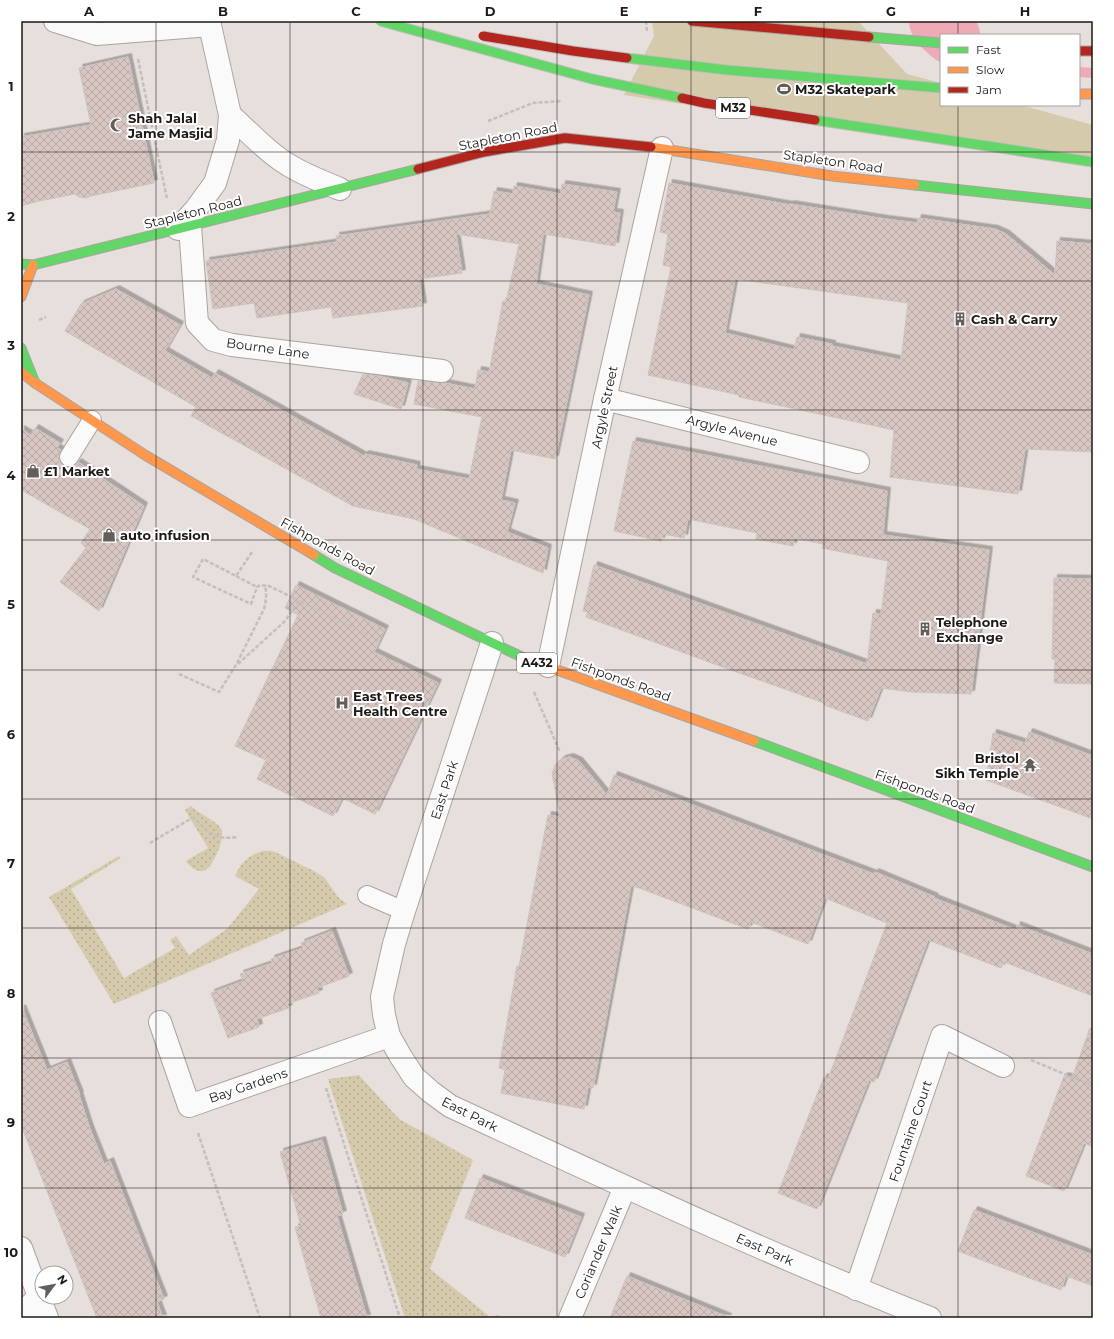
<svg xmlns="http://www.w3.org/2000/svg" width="1114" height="1339" viewBox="0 0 1114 1339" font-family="Montserrat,sans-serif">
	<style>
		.green { fill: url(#green-dots) }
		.pitch { fill: #d5cbac }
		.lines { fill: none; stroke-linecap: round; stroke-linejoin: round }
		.stream { stroke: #efaab8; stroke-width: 10 }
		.river { stroke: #efaab8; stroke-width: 58 }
		.building { fill: url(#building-cross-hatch); stroke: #cac4c1; fill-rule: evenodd; filter: url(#shadow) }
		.lane-casing { stroke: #aaa4a1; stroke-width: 20 }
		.street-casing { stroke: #aaa4a1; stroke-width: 24 }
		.fast-casing { stroke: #aaa4a1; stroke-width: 11 }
		.slow-casing { stroke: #aaa4a1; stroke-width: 11 }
		.jam-casing { stroke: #aaa4a1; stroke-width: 11 }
		.path { stroke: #c2bfbd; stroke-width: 2.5; stroke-dasharray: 4 2; stroke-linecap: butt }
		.lane { stroke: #fbfafa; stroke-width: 18 }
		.street { stroke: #fbfafa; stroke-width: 22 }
		.fast { stroke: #63d668; stroke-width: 9 }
		.slow { stroke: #ff974d; stroke-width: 9 }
		.jam { stroke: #b3261e; stroke-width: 9 }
		.fast-bridge-casing { stroke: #c1bdbb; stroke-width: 11; stroke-linecap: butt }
		.jam-bridge-casing { stroke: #c1bdbb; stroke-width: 11; stroke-linecap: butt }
		.fast-bridge { stroke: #63d668; stroke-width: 9 }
		.jam-bridge { stroke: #b3261e; stroke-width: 9 }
		.grid { fill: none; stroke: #1e1916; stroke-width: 1; stroke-opacity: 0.55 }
		.labels { text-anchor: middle; stroke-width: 4; stroke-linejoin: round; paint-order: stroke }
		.shield { fill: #fff; stroke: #625e5c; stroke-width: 1 }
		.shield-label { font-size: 12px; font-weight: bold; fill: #1e1916 }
		.poi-label { font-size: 13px; font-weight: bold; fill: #1e1916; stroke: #fff; text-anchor: start }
		.street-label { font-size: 13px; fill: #1e1916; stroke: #fff }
		.neatline { fill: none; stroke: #1e1916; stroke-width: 1.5 }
		.grid-label { font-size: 13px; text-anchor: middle; font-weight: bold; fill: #1e1916 }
	</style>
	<defs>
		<pattern id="green-dots" width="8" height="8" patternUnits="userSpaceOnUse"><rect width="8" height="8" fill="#d5cbac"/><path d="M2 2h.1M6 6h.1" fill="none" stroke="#b6ae93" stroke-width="1.8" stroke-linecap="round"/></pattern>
		<pattern id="building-cross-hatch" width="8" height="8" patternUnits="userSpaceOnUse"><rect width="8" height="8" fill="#d8c6c2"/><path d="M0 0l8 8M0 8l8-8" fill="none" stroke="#b9aaa6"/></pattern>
		<filter id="shadow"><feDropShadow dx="3.5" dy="-3.5" stdDeviation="0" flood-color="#0004"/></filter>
	</defs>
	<rect width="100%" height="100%" fill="#e7dfdb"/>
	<!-- green -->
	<g class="green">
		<path d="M191 806C199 814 216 820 221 829 226 836 214 864 207 869 199 875 190 867 186 861L208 848 185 810Z"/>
		<path d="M263 851H273L314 871 324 877 338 897 347 904 114 1004 49 897 119 856 121 858 71 889 124 978 175 948 170 940 176 936 189 955 227 929 259 889 235 876C241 862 249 855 263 851Z"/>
		<polygon points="359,1075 399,1119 473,1160 430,1269 488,1315 487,1318 405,1318 328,1079"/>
	</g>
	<!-- pitch -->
	<polygon class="pitch" points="652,21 858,21 907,74 941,83 941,105 1021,105 1093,125 1093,167 624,95 654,36"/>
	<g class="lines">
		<!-- stream -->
		<polyline class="stream" points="1079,72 1093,73"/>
		<!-- river -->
		<polyline class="river" points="938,21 940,25 951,35"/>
	</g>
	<!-- building -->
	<g class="building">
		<polygon points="128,57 154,183 91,196 86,198 79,197 75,194 39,201 21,206 21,137 91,125 79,68"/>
		<path d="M669 183 790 205V204L885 219 917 223 918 218 995 229 1006 234 1055 275 1057 241 1093 244V452L1025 449 1018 494 890 477 894 430 739 397V395L648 375 671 267 663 265 668 234 660 232ZM735 279 908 303 901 360 832 346V344L797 337 794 350 725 333Z"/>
		<polygon points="562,184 617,192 613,212 620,213 615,246 543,234 536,284 589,295 555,459 511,450 501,500 515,503 507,532 548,548 543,573 414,519 353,506 191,416 196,407 65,331 81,304 116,289 180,325 165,351 212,378 215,373 364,456 365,454 417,465 416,469 469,479 482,417 414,404 418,381 445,383 475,389 478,370 489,372 503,301 506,302 519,244 456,234 462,273 419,279 423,306 333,318 331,307 257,318 254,303 213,309 206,261 337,242 336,236 490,214 494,191 513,194 514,186 561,194"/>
		<polygon points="363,374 379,376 408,383 401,409 354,394"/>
		<polygon points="35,428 60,443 57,448 61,450 59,457 60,462 63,466 68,467 74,466 78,462 144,506 99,611 60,582 86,548 81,543 90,529 21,490 21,429 31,435"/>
		<polygon points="633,441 887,491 883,535 989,550 971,694 911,692 881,688 868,721 824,705 824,703 728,669 586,617 588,612 583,611 594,565 867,664 873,613 881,614 888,561 822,548 823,544 794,538 793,546 756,539 757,533 688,519 684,538 663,534 661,541 614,531"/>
		<polygon points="1054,578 1093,579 1093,684 1054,683 1055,659 1052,659"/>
		<polygon points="296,585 385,629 374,652 438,683 375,814 342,798 333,816 257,779 266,760 235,746 298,615 285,608"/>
		<polygon points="1029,732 1093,756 1093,819 986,780 993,733 1025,743"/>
		<polygon points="570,757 579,761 607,795 614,775 874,874 875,872 935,897 934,898 1016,930 1017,925 1093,954 1093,996 1004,962 1001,968 928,940 874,1082 869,1080 817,1209 778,1193 824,1077 828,1079 887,923 825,898 808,944 751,922 748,929 631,885 593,1088 588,1087 584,1109 501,1093 505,1070 499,1068 517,966 519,966 548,815 560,817 552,773 555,765 562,759"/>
		<polygon points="332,931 349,976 317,988 319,993 287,1004 289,1008 257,1019 259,1027 228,1038 211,993 243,981 240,974 272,963 271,959 303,948 301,943"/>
		<polygon points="22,1008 47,1070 67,1062 80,1095 79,1095 90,1129 104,1164 110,1161 164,1299 157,1302 163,1318 97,1318 21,1125 21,1009"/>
		<polygon points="1090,1028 1093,1029 1093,1147 1084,1143 1064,1191 1026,1176 1064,1076 1072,1078"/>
		<polygon points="322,1140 343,1214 337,1216 367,1318 321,1318 295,1227 301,1226 280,1152"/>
		<polygon points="480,1178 581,1217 565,1257 465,1218"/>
		<polygon points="974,1210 1093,1255 1093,1286 1066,1276 1061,1290 958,1251"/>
		<polygon points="627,1276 728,1317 728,1318 610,1318"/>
	</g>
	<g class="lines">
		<!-- lane casing -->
		<g class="lane-casing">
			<g id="lane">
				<polyline points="69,457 92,420"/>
				<polyline points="367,895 404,911"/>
			</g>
		</g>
		<!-- street casing -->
		<g class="street-casing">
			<g id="street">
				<polyline points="55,21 97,34 210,25"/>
				<path d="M230 115C249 132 270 155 292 167 307 176 324 182 340 189"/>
				<polyline points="190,226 197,323 213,340 232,345 442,371"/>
				<polyline points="178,229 196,209 215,183 228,140 230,115 209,21"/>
				<polyline points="605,399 858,462"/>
				<path d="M492 643 404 911 394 944 382 997 384 1015 389 1036 401 1057 414 1077 431 1092 450 1106C608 1179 767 1254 930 1318"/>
				<polyline points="548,666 605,399 662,148"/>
				<polyline points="160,1022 189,1106 389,1036"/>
				<polyline points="21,1248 47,1318"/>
				<polyline points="856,1289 942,1036 1003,1066"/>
				<polyline points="21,1315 39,1296"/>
				<polyline points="570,1318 625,1187"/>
			</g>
		</g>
		<!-- fast casing -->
		<g class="fast-casing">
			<g id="fast">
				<polyline points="869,37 941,43"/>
				<polyline points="915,185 1093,204"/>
				<polyline points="21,264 33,265 418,169"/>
				<polyline points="21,348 35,383"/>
				<polyline points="314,555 335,568 524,658"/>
				<polyline points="754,741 1093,867"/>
			</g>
		</g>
		<!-- slow casing -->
		<g class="slow-casing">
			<g id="slow">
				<polyline points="1079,94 1093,94"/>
				<polyline points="651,147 832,176 915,185"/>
				<polyline points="21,297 33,265"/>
				<polyline points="21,372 35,383 145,455 314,555"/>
				<polyline points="524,658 754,741"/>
			</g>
		</g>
		<!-- jam casing -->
		<g class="jam-casing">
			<g id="jam">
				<polyline points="692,21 869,37"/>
				<polyline points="1079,51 1093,51"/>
				<polyline points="418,169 484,152 565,138 651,147"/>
			</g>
		</g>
		<!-- path -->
		<g class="path">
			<polyline points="646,21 647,32"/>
			<polyline points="138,59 167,199"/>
			<polyline points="488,121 533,103 562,101"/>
			<polyline points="39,320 46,317"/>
			<polyline points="252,552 236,576 203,559 193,577 251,604 257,587 260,585 269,586 369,635"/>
			<polyline points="236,576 257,587"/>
			<polyline points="238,664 285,621 299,600"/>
			<path d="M179 674 219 692 236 665 264 609C266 601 267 594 265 585"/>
			<polyline points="534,692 560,752"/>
			<path d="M150 843 192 818H194C211 834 214 840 238 837"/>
			<polyline points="1031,1060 1093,1086"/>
			<polyline points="326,1088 400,1318"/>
			<polyline points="198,1133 260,1318"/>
			<polyline points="491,1318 497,1316 500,1318"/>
		</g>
		<!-- lane -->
		<use href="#lane" class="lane"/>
		<!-- street -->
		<use href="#street" class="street"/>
		<!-- fast -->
		<use href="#fast" class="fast"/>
		<!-- slow -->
		<use href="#slow" class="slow"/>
		<!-- jam -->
		<use href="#jam" class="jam"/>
		<!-- fast-bridge casing -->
		<g class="fast-bridge-casing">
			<g id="fast-bridge">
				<polyline points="380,21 592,79 682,98"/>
				<polyline points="627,58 727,70 941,88"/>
				<polyline points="815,120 1093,162"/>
			</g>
		</g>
		<!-- jam-bridge casing -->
		<g class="jam-bridge-casing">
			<g id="jam-bridge">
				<polyline points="483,36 573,51 627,58"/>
				<polyline points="682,98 704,103 815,120"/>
			</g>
		</g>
		<!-- fast-bridge -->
		<use href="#fast-bridge" class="fast-bridge"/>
		<!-- jam-bridge -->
		<use href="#jam-bridge" class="jam-bridge"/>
	</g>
	<!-- grid -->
	<path class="grid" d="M156 21V1318M290 21V1318M423 21V1318M557 21V1318M691 21V1318M824 21V1318M958 21V35M958 105V1318M21 152H1093M21 281H1093M21 410H1093M21 540H1093M21 670H1093M21 799H1093M21 928H1093M21 1058H1093M21 1188H1093"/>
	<!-- icons -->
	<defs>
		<g id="stadium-bare" transform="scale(1.08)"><path d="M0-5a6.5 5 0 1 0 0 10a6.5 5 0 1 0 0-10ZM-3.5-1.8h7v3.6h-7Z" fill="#645e5b" stroke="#fff" stroke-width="2.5" paint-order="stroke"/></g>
		<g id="mosque-bare" transform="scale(1.08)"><path d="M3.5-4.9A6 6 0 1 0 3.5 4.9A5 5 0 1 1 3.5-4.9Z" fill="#645e5b" stroke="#fff" stroke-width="2.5" paint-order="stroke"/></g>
		<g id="building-bare" transform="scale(1.08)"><path d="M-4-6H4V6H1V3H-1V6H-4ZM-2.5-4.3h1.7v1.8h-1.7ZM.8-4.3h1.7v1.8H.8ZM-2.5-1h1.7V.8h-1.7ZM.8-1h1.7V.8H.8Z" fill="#645e5b" stroke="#fff" stroke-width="2.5" paint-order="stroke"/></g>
		<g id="shop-bare" transform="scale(1.08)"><path d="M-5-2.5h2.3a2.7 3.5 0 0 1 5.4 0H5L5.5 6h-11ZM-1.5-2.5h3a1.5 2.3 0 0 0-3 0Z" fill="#645e5b" stroke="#fff" stroke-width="2.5" paint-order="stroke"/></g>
		<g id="hospital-bare" transform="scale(1.08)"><path d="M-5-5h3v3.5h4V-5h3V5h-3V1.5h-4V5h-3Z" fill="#645e5b" stroke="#fff" stroke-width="2.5" paint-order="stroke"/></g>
		<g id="temple-bare" transform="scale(1.08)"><path d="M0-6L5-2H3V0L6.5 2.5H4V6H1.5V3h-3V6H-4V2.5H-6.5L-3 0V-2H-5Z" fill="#645e5b" stroke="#fff" stroke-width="2.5" paint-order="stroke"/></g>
	</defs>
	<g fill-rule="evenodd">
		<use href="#stadium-bare" x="784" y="89"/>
		<use href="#mosque-bare" x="117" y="125"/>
		<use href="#building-bare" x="960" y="319"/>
		<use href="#shop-bare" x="33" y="471"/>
		<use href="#shop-bare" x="109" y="535"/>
		<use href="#building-bare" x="925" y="629"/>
		<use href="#hospital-bare" x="342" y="703"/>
		<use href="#temple-bare" x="1030" y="765"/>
	</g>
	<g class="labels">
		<!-- shield labels -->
		<g class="shield">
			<rect x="716" y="98" width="34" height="20" rx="3"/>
			<rect x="517" y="653" width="40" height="20" rx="3"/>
		</g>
		<g class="shield-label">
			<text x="733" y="112">M32</text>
			<text x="537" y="667">A432</text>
		</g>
		<!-- poi labels -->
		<g class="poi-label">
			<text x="795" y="94">M32 Skatepark</text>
			<text x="128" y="123">Shah Jalal<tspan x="128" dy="15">Jame Masjid</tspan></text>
			<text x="971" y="324">Cash &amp; Carry</text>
			<text x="44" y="476">£1 Market</text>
			<text x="120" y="540">auto infusion</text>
			<text x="936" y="627">Telephone<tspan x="936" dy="15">Exchange</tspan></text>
			<text x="353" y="701">East Trees<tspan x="353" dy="15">Health Centre</tspan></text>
			<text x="1019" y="763" text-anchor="end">Bristol<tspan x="1019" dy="15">Sikh Temple</tspan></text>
		</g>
		<!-- street labels -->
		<g class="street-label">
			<text transform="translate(508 136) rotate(-11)" y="5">Stapleton Road</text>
			<text transform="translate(833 161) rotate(8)" y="5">Stapleton Road</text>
			<text transform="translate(193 212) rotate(-14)" y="5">Stapleton Road</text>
			<text transform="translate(268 348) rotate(8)" y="5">Bourne Lane</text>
			<text transform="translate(604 407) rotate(-78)" y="5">Argyle Street</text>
			<text transform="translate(732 430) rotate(14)" y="5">Argyle Avenue</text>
			<text transform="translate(328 546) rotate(29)" y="5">Fishponds Road</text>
			<text transform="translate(621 679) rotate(20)" y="5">Fishponds Road</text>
			<text transform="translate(444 790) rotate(-72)" y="5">East Park</text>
			<text transform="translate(925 791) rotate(20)" y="5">Fishponds Road</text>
			<text transform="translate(248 1085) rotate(-19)" y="5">Bay Gardens</text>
			<text transform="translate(470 1114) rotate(27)" y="5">East Park</text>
			<text transform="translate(910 1131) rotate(-71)" y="5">Fountaine Court</text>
			<text transform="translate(765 1249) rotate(24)" y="5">East Park</text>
			<text transform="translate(598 1252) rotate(-67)" y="5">Coriander Walk</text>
		</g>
	</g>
	<!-- border -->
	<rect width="1114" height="1339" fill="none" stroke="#ffffff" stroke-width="44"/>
	<!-- legend -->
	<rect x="940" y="34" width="140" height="72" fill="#ffffff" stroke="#a5a3a2"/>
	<rect x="948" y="47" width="20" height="6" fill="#63d668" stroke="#a5a3a2"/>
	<text x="976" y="54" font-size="12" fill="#1e1916">Fast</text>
	<rect x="948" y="67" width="20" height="6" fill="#ff974d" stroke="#a5a3a2"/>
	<text x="976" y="74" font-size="12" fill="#1e1916">Slow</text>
	<rect x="948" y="87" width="20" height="6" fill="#b3261e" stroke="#a5a3a2"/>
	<text x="976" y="94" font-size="12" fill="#1e1916">Jam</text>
	<!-- north arrow -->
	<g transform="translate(54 1285) rotate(58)"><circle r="19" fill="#ffffff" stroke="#a5a3a2"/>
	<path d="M0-3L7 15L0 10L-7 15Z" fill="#645e5b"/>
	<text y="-6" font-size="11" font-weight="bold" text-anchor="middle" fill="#1e1916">N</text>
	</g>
	<rect x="22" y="22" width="1070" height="1295" class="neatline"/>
	<g class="grid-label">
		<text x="89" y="16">A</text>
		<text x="223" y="16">B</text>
		<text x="356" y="16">C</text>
		<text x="490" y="16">D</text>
		<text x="624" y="16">E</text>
		<text x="758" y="16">F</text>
		<text x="891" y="16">G</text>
		<text x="1025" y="16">H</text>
		<text x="11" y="91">1</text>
		<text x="11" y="221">2</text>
		<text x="11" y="350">3</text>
		<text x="11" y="480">4</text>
		<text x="11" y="609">5</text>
		<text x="11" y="739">6</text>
		<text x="11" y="868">7</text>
		<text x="11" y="998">8</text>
		<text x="11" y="1127">9</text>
		<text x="11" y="1257">10</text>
	</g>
</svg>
